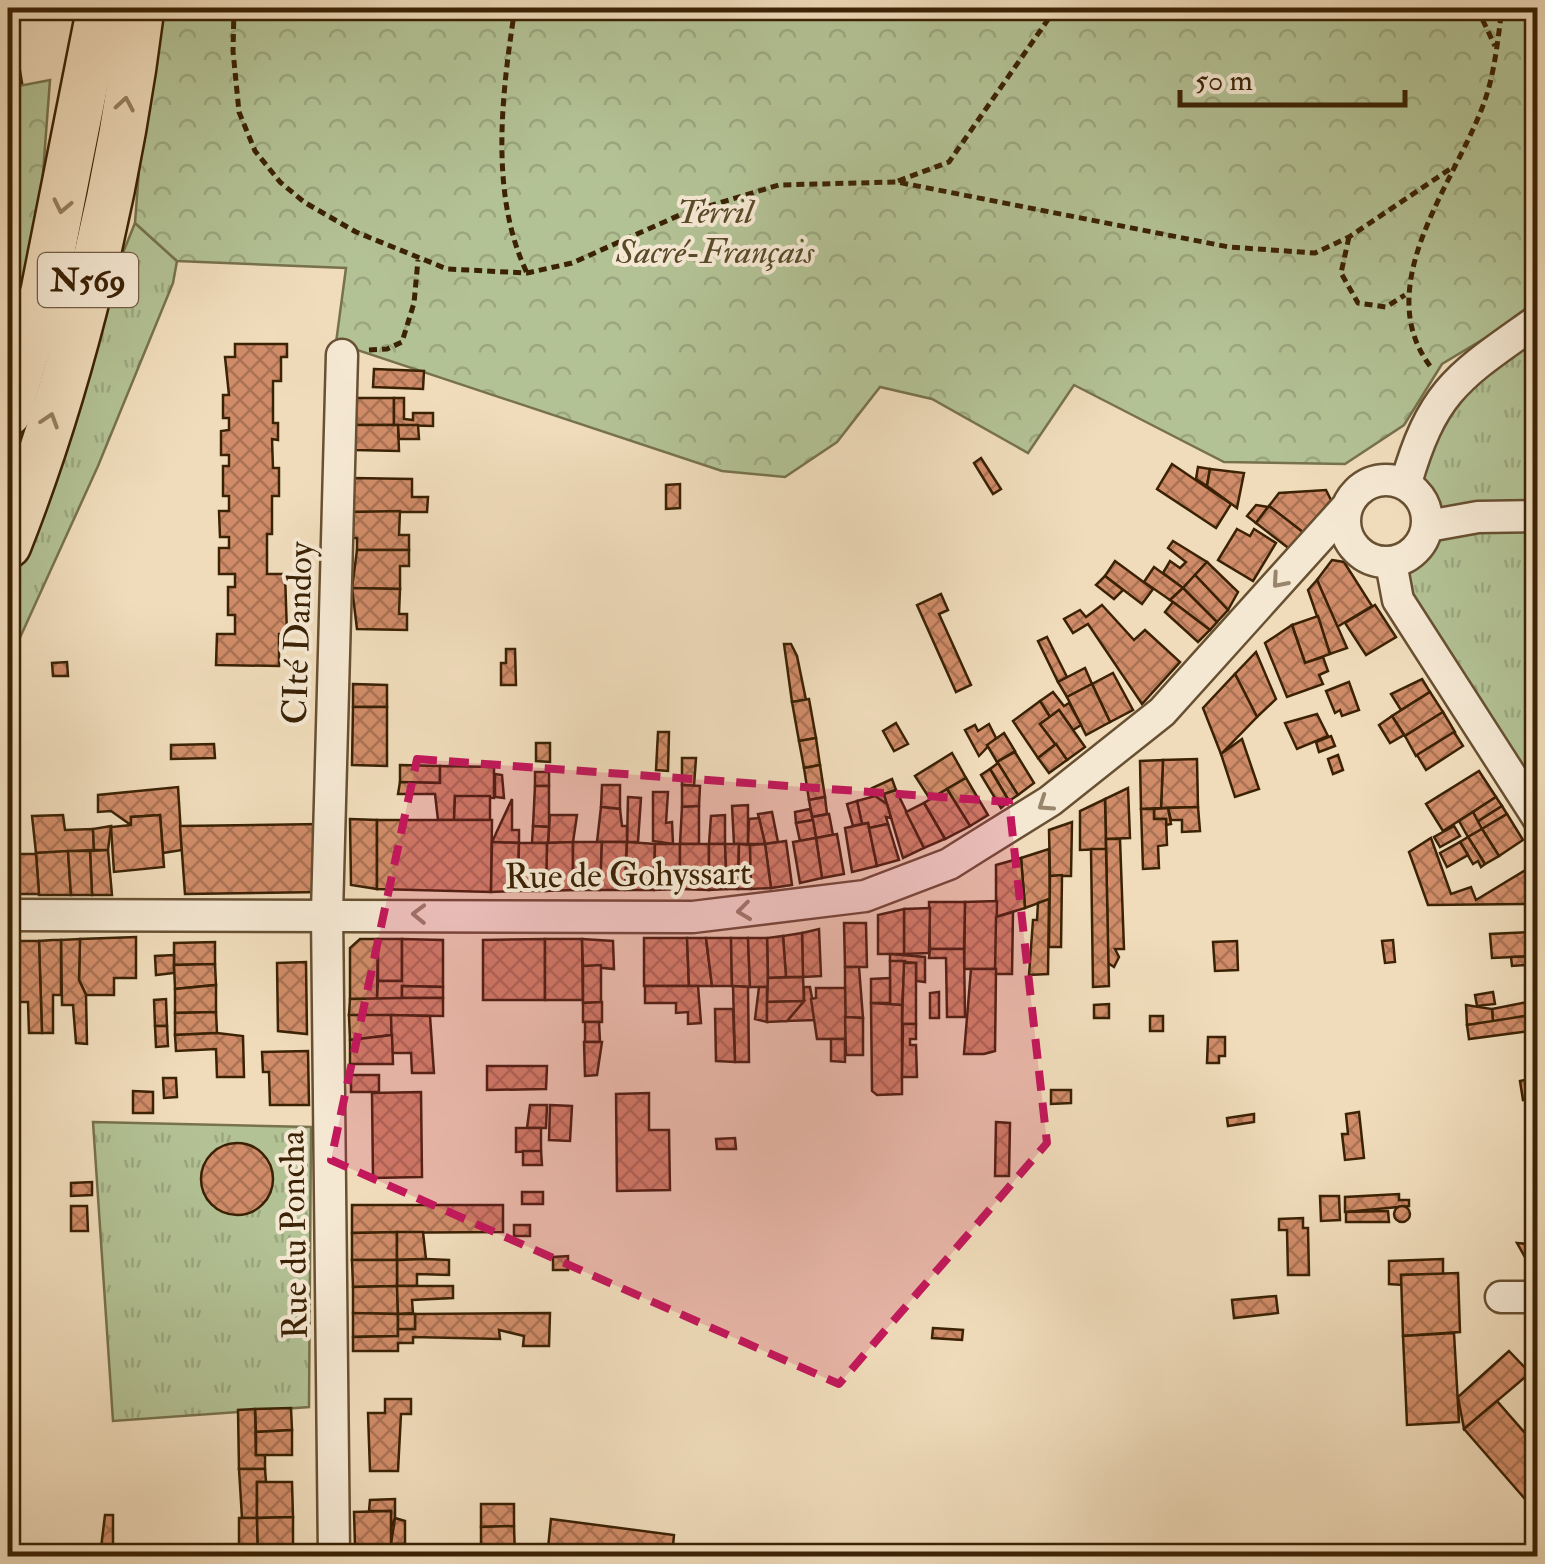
<svg xmlns="http://www.w3.org/2000/svg" width="1545" height="1564" viewBox="0 0 1545 1564" font-family="'IM FELL Double Pica',serif">
	<style>
		.grass { fill: url(#grass-tufts); stroke: #77724d; stroke-width: 2.5 }
		.forest { fill: url(#forest-crowns); stroke: #77724d; stroke-width: 2.5 }
		.building { fill: url(#building-cross-hatch); stroke: #3b2205; stroke-width: 2.5 }
		.lines { fill: none; stroke-linecap: round; stroke-linejoin: round }
		.minor-casing { stroke: #685032; stroke-width: 35 }
		.highway-casing { stroke: #3b2205; stroke-width: 50 }
		.path { stroke: #3b2205; stroke-width: 5; stroke-dasharray: 8 5; stroke-linecap: butt }
		.minor { stroke: #f5e8d3; stroke-width: 30 }
		.highway { stroke: #f0dcbb; stroke-width: 45 }
		.oneway { stroke: #967f60 }
		.oneway2 { stroke: #98856c }
		.marked { fill: #c2185b; fill-opacity: 0.2; stroke: #c2185b; stroke-width: 8; stroke-dasharray: 20 12; stroke-linejoin: round }
		.labels { text-anchor: middle; stroke-width: 8; stroke-linejoin: round; paint-order: stroke }
		.shield { fill: #f5e8d3; stroke: #735d43; stroke-width: 2.5 }
		.shield-label { font-size: 32px; font-weight: bold; fill: #3b2205 }
		.park-label { font-size: 35px; font-style: italic; fill: #594a29; stroke: #f5e8d3 }
		.street-label { font-size: 35px; fill: #3b2205; stroke: #f5e8d3 }
	</style>
	<defs>
		<pattern id="grass-tufts" width="24" height="20" patternUnits="userSpaceOnUse" patternTransform="scale(2.5)"><rect width="24" height="20" fill="#b3c295"/><path d="M3 7l-1-3M5 7V3M7 7l1-3M15 17l-1-3M17 17v-4M19 17l1-3" fill="none" stroke="#9ba67f"/></pattern>
		<pattern id="forest-crowns" width="20" height="18" patternUnits="userSpaceOnUse" patternTransform="scale(2.5)"><rect width="20" height="18" fill="#b3c295"/><path d="M2 6a3 3 0 1 1 6 0M12 15a3 3 0 1 1 6 0" fill="none" stroke="#9ba67f"/></pattern>
		<pattern id="building-cross-hatch" width="8" height="8" patternUnits="userSpaceOnUse" patternTransform="scale(2.5)"><rect width="8" height="8" fill="#d08c68"/><path d="M0 0l8 8M0 8l8-8" fill="none" stroke="#aa7254"/></pattern>
	</defs>
	<rect width="100%" height="100%" fill="#f0dcbb"/>
	<filter id="stains"><feTurbulence type="fractalNoise" baseFrequency=".002" numOctaves="4"/><feColorMatrix values="0 0 0 0 .2 0 0 0 0 .09 0 0 0 0 .02 0 0 0 .5 -.17"/></filter>
	<radialGradient id="worn" r=".72"><stop offset=".6" stop-color="#630" stop-opacity="0"/><stop offset="1" stop-color="#630" stop-opacity=".3"/></radialGradient>
	<!-- grass -->
	<g class="grass">
		<polygon points="135,223 177,261 173,283 98,466 8,664 8,538"/>
		<polygon points="1537,309 1537,812 1400,586 1435,524 1403,459"/>
		<polygon points="93,1122 311,1127 309,1407 113,1421"/>
	</g>
	<!-- forest -->
	<g class="forest">
		<polygon points="161,8 1537,8 1537,307 1442,364 1404,425 1345,464 1224,462 1074,385 1028,453 932,399 880,387 837,442 785,477 722,471 336,343 346,268 177,261 135,223 144,104"/>
		<polygon points="50,80 39,226 8,322 8,88"/>
	</g>
	<!-- building -->
	<g class="building">
		<polygon points="20,71 22,83 8,85 8,73"/>
		<polygon points="235,344 287,344 287,357 281,357 281,381 273,381 273,423 278,423 278,440 272,439 273,468 279,468 279,496 272,496 272,534 267,534 267,574 285,574 287,634 279,634 279,666 216,665 217,634 235,634 235,615 228,615 228,587 235,587 235,574 219,574 219,548 229,548 229,537 220,537 219,511 229,511 229,496 223,496 223,466 229,466 229,455 221,455 221,431 229,430 229,418 223,418 223,395 229,395 225,357 235,357"/>
		<polygon points="374,369 424,371 423,389 373,387"/>
		<polygon points="354,398 394,398 394,425 355,425"/>
		<polygon points="394,398 404,398 404,419 413,420 413,413 433,413 433,426 394,425"/>
		<polygon points="355,425 398,425 399,451 355,450"/>
		<polygon points="398,425 418,425 419,439 399,439"/>
		<polygon points="981,458 1001,489 993,494 974,463"/>
		<polygon points="1172,464 1231,504 1216,528 1157,489"/>
		<polygon points="1198,467 1210,469 1207,486 1196,479"/>
		<polygon points="1210,469 1244,473 1237,508 1207,486"/>
		<polygon points="352,478 412,479 412,497 428,497 427,512 352,512"/>
		<polygon points="680,484 680,508 666,509 666,485"/>
		<polygon points="1326,490 1331,500 1304,533 1269,506 1279,493"/>
		<polygon points="1256,505 1268,507 1256,523 1247,516"/>
		<polygon points="1269,506 1304,533 1291,550 1256,523"/>
		<polygon points="400,511 399,535 409,535 409,550 357,550 357,538 351,538 352,512"/>
		<polygon points="1237,529 1250,536 1254,529 1276,543 1253,581 1218,560"/>
		<polygon points="1173,541 1207,562 1183,588 1163,573 1170,561 1180,568 1186,562 1168,548"/>
		<polygon points="357,550 409,550 409,566 400,566 400,589 352,588"/>
		<polygon points="1332,560 1344,562 1372,606 1337,627 1317,580"/>
		<polygon points="1115,561 1153,589 1142,604 1105,576"/>
		<polygon points="1207,562 1238,592 1228,610 1195,575"/>
		<polygon points="1154,567 1183,588 1170,600 1144,582"/>
		<polygon points="1195,575 1228,610 1217,622 1183,588"/>
		<polygon points="1105,576 1123,590 1114,599 1096,585"/>
		<polygon points="1317,580 1347,648 1330,654 1308,590"/>
		<polygon points="352,588 400,589 399,614 407,614 407,630 357,629"/>
		<polygon points="1183,588 1217,622 1210,630 1170,600"/>
		<polygon points="941,594 948,610 939,614 971,685 956,692 917,605"/>
		<polygon points="1173,602 1210,630 1198,642 1165,612"/>
		<polygon points="1102,605 1134,640 1145,630 1180,662 1142,704 1088,624 1073,633 1064,619 1080,610 1086,617"/>
		<polygon points="1375,605 1396,637 1366,655 1345,623"/>
		<polygon points="1318,616 1330,654 1305,663 1292,625"/>
		<polygon points="1292,625 1305,663 1323,657 1328,671 1319,675 1323,684 1287,697 1265,643"/>
		<polygon points="1047,637 1067,677 1058,682 1038,641"/>
		<polygon points="784,644 791,644 797,656 806,700 792,702"/>
		<polygon points="506,649 515,649 516,685 501,685 501,663 506,663"/>
		<polygon points="1256,652 1276,699 1257,717 1235,674"/>
		<polygon points="67,662 68,676 53,676 52,663"/>
		<polygon points="1085,668 1092,684 1067,697 1058,682"/>
		<polygon points="1113,673 1133,710 1110,722 1092,684"/>
		<polygon points="1235,674 1257,717 1221,754 1203,708"/>
		<polygon points="1422,679 1430,692 1401,710 1391,694"/>
		<polygon points="1349,682 1359,710 1342,716 1340,710 1335,713 1326,691"/>
		<polygon points="353,684 387,685 387,707 353,707"/>
		<polygon points="1092,684 1110,722 1086,735 1067,697"/>
		<polygon points="1053,692 1064,706 1069,703 1081,725 1073,730 1059,710 1050,717 1040,701"/>
		<polygon points="1430,692 1443,712 1405,736 1392,716"/>
		<polygon points="809,699 816,738 799,741 792,702"/>
		<polygon points="1040,701 1050,717 1040,724 1056,744 1038,758 1013,721"/>
		<polygon points="353,707 387,707 387,766 352,765"/>
		<polygon points="1059,710 1085,747 1067,760 1040,724"/>
		<polygon points="1443,712 1455,732 1416,756 1405,736"/>
		<polygon points="1317,714 1328,736 1297,749 1285,723"/>
		<polygon points="1392,716 1404,735 1390,743 1379,725"/>
		<polygon points="896,723 908,744 894,751 883,731"/>
		<polygon points="989,724 996,738 979,756 965,730 975,725 978,731"/>
		<polygon points="658,732 669,732 668,771 656,770"/>
		<polygon points="1454,732 1463,746 1426,770 1417,755"/>
		<polygon points="1004,733 1015,751 997,762 987,745"/>
		<polygon points="1331,736 1335,746 1319,752 1316,742"/>
		<polygon points="816,738 820,765 804,768 799,741"/>
		<polygon points="1242,739 1259,789 1235,797 1221,754"/>
		<polygon points="536,743 550,743 550,762 536,761"/>
		<polygon points="214,744 215,758 171,759 171,745"/>
		<polygon points="1056,744 1067,760 1049,773 1038,758"/>
		<polygon points="1015,752 1034,783 1018,795 997,762"/>
		<polygon points="952,753 966,778 930,799 915,776"/>
		<polygon points="1338,755 1343,770 1333,774 1328,759"/>
		<polygon points="682,758 696,758 694,786 682,785"/>
		<polygon points="1197,759 1198,807 1161,808 1163,760"/>
		<polygon points="1163,760 1161,808 1141,809 1140,761"/>
		<polygon points="998,763 1018,795 1009,801 990,769"/>
		<polygon points="400,765 440,766 440,783 400,782"/>
		<polygon points="820,765 825,797 809,800 804,768"/>
		<polygon points="440,766 494,767 494,798 455,796 454,820 438,820 435,794 398,794 400,782 440,783"/>
		<polygon points="990,769 1009,801 1001,808 981,775"/>
		<polygon points="1479,771 1496,797 1443,831 1426,804"/>
		<rect x="535" y="772" width="14" height="14"/>
		<polygon points="495,774 502,775 504,798 495,797"/>
		<polygon points="966,778 988,815 970,826 947,789"/>
		<polygon points="892,779 896,790 884,794 887,804 879,801 872,788"/>
		<polygon points="602,785 620,785 620,809 601,807"/>
		<polygon points="682,785 700,786 699,806 682,807"/>
		<polygon points="535,786 549,786 549,827 533,826"/>
		<polygon points="178,787 182,850 163,853 160,815 131,817 131,825 111,811 98,812 98,795"/>
		<polygon points="1128,788 1130,838 1106,839 1105,799"/>
		<polygon points="947,789 970,826 945,839 924,803"/>
		<polygon points="896,790 924,848 903,858 884,794"/>
		<polygon points="653,792 668,792 666,823 672,822 673,844 653,841"/>
		<polygon points="455,796 490,796 490,820 454,820"/>
		<polygon points="875,796 887,804 891,818 886,817 888,824 869,828 868,823 862,824 857,801"/>
		<polygon points="628,797 641,798 638,842 627,842"/>
		<polygon points="825,797 827,814 812,817 809,800"/>
		<polygon points="1496,797 1502,806 1477,822 1473,812"/>
		<polygon points="512,799 512,830 519,830 519,843 492,842"/>
		<polygon points="1105,799 1106,849 1080,850 1080,811"/>
		<polygon points="857,801 862,824 853,826 847,804"/>
		<polygon points="924,803 945,839 924,848 906,812"/>
		<polygon points="748,805 748,844 734,844 732,806"/>
		<polygon points="699,806 699,844 680,844 682,807"/>
		<polygon points="1502,806 1507,814 1482,829 1477,822"/>
		<polygon points="601,807 620,809 622,826 627,826 627,842 597,842"/>
		<polygon points="1198,807 1200,831 1182,832 1182,820 1171,820 1168,808"/>
		<polygon points="1168,808 1171,824 1166,825 1166,819 1154,819 1154,809"/>
		<polygon points="810,809 813,820 796,823 795,812"/>
		<polygon points="1141,809 1154,809 1154,819 1166,819 1167,845 1158,846 1159,868 1143,869"/>
		<polygon points="772,812 778,842 765,844 758,814"/>
		<polygon points="1473,812 1482,829 1468,837 1459,821"/>
		<polygon points="829,814 833,835 816,838 812,817"/>
		<polygon points="1507,814 1523,840 1499,856 1482,829"/>
		<polygon points="63,815 65,830 93,829 94,850 36,853 32,816"/>
		<polygon points="160,815 164,867 114,872 111,827 131,825 131,817"/>
		<polygon points="550,815 577,815 573,842 548,843"/>
		<polygon points="725,815 725,844 709,844 711,816"/>
		<polygon points="759,818 765,844 748,844 749,819"/>
		<polygon points="350,819 377,820 377,889 351,885"/>
		<polygon points="377,820 492,820 491,892 377,889"/>
		<polygon points="813,820 816,838 800,841 796,823"/>
		<polygon points="1072,822 1071,876 1050,876 1049,830"/>
		<polygon points="868,823 877,866 852,872 845,828"/>
		<polygon points="321,824 322,892 185,894 180,826"/>
		<polygon points="888,824 899,860 877,866 869,828"/>
		<polygon points="111,826 108,850 94,850 93,829"/>
		<polygon points="533,826 549,827 548,843 532,843"/>
		<polygon points="1454,826 1460,836 1440,847 1434,837"/>
		<polygon points="1482,829 1499,856 1485,864 1468,837"/>
		<polygon points="837,834 844,874 822,878 816,838"/>
		<polygon points="1468,837 1485,864 1481,867 1478,861 1473,864 1460,842"/>
		<polygon points="816,838 822,878 800,883 793,842"/>
		<polygon points="1431,838 1451,894 1471,887 1476,900 1537,863 1538,904 1428,905 1409,852"/>
		<polygon points="1106,839 1120,839 1124,949 1115,949 1119,957 1114,967 1108,963"/>
		<polygon points="786,841 792,885 771,888 765,844"/>
		<polygon points="492,842 519,843 518,891 491,892"/>
		<polygon points="573,842 573,890 546,891 547,843"/>
		<polygon points="573,842 602,842 600,890 573,890"/>
		<polygon points="602,842 627,842 625,890 600,890"/>
		<polygon points="627,842 655,844 654,890 625,890"/>
		<polygon points="1460,842 1468,855 1447,867 1440,853"/>
		<polygon points="519,843 547,843 546,891 518,891"/>
		<polygon points="655,844 680,844 680,889 654,890"/>
		<polygon points="680,844 709,844 709,890 680,889"/>
		<polygon points="709,844 725,844 727,889 709,890"/>
		<polygon points="725,844 739,844 738,889 727,889"/>
		<polygon points="739,844 750,845 751,889 738,889"/>
		<polygon points="765,844 771,888 751,889 750,845"/>
		<polygon points="1049,849 1050,899 1025,908 1021,858"/>
		<polygon points="1091,849 1106,849 1109,986 1093,987"/>
		<polygon points="108,850 112,895 92,895 90,851"/>
		<polygon points="68,851 71,895 39,895 36,853"/>
		<polygon points="68,851 90,851 92,895 71,895"/>
		<polygon points="10,854 36,854 39,894 10,894"/>
		<polygon points="1021,858 1025,908 996,917 996,865"/>
		<polygon points="1062,875 1061,947 1049,947 1050,876"/>
		<polygon points="1049,899 1048,974 1029,975 1033,920 1037,920 1038,903"/>
		<polygon points="997,901 996,969 964,969 965,902"/>
		<polygon points="929,902 965,902 964,949 930,949"/>
		<polygon points="930,908 929,953 904,954 904,909"/>
		<polygon points="904,909 904,954 878,954 878,915"/>
		<polygon points="1013,912 1012,974 995,974 996,917"/>
		<polygon points="844,923 866,923 867,967 845,967"/>
		<polygon points="819,929 821,976 803,977 802,933"/>
		<polygon points="1529,932 1538,956 1492,958 1490,934"/>
		<polygon points="802,933 803,977 786,977 783,936"/>
		<polygon points="783,936 786,977 768,978 767,938"/>
		<polygon points="136,937 136,978 114,978 114,995 86,995 79,980 80,939"/>
		<polygon points="644,938 687,938 689,986 644,986"/>
		<polygon points="687,938 706,938 712,986 689,986"/>
		<polygon points="706,938 731,938 732,986 712,986"/>
		<polygon points="731,938 748,938 750,987 732,986"/>
		<polygon points="748,938 767,938 768,987 750,987"/>
		<polygon points="80,939 79,980 86,995 87,1044 76,1043 73,1005 62,1005 61,940"/>
		<polygon points="360,939 378,939 377,999 350,999 350,948"/>
		<rect x="378" y="939" width="24" height="42"/>
		<polygon points="402,939 443,940 443,987 402,986 402,998 377,999 378,981 402,981"/>
		<polygon points="545,939 545,1000 483,1000 483,940"/>
		<polygon points="545,939 582,939 583,1000 545,1000"/>
		<polygon points="582,939 613,941 614,969 583,966"/>
		<polygon points="53,940 61,940 61,995 53,995 53,1033 42,1033 39,941"/>
		<polygon points="1393,940 1395,962 1385,963 1382,941"/>
		<polygon points="15,941 39,941 42,1033 29,1033 28,1002 16,1002"/>
		<polygon points="1237,941 1238,970 1215,971 1213,942"/>
		<polygon points="215,942 215,964 174,965 174,943"/>
		<polygon points="930,949 964,949 965,1017 947,1017 946,958 929,958"/>
		<polygon points="890,954 925,957 925,982 916,981 916,963 890,961"/>
		<polygon points="174,955 174,973 156,975 155,956"/>
		<polygon points="1538,956 1538,971 1527,975 1525,965 1512,966 1511,957"/>
		<polygon points="890,961 905,961 902,1005 890,1005"/>
		<polygon points="306,962 307,1034 278,1031 277,963"/>
		<polygon points="904,963 916,963 916,1024 902,1024"/>
		<polygon points="215,964 216,985 175,989 174,965"/>
		<polygon points="601,965 601,1002 583,1003 583,966"/>
		<polygon points="845,967 859,967 863,1018 845,1017"/>
		<polygon points="971,969 996,969 995,1051 984,1054 964,1054"/>
		<polygon points="803,977 804,1001 767,1002 768,978"/>
		<polygon points="890,978 890,1003 871,1003 871,979"/>
		<polygon points="216,985 216,1012 175,1013 175,989"/>
		<polygon points="402,986 443,987 443,998 402,998"/>
		<polygon points="645,986 698,986 701,1023 688,1024 688,1012 676,1013 676,1003 645,1003"/>
		<polygon points="733,986 748,987 749,1062 735,1062"/>
		<polygon points="759,987 767,987 767,1022 755,1019"/>
		<polygon points="804,987 810,987 816,1020 787,1021 804,1001"/>
		<polygon points="816,988 845,988 846,1039 817,1039 811,999 816,998"/>
		<polygon points="939,992 939,1018 930,1018 930,993"/>
		<polygon points="1493,992 1495,1004 1477,1006 1475,995"/>
		<polygon points="402,998 443,998 443,1016 349,1015 350,999"/>
		<polygon points="166,999 167,1026 155,1026 154,1000"/>
		<polygon points="1538,1000 1538,1014 1493,1022 1492,1009"/>
		<polygon points="804,1001 787,1021 767,1022 767,1002"/>
		<polygon points="602,1002 602,1022 583,1022 583,1003"/>
		<polygon points="871,1003 902,1005 902,1094 877,1095 872,1091"/>
		<polygon points="1109,1004 1109,1018 1094,1018 1094,1005"/>
		<polygon points="1466,1005 1492,1009 1493,1022 1467,1025"/>
		<polygon points="715,1009 733,1009 735,1062 716,1061"/>
		<polygon points="216,1012 217,1033 175,1035 175,1013"/>
		<polygon points="1538,1014 1538,1030 1469,1039 1467,1025"/>
		<polygon points="349,1015 391,1015 392,1035 350,1040"/>
		<polygon points="391,1015 430,1016 434,1073 412,1073 411,1053 392,1053"/>
		<rect x="1150" y="1016" width="13" height="15"/>
		<polygon points="845,1017 863,1018 863,1055 846,1055"/>
		<polygon points="585,1022 599,1022 600,1042 585,1042"/>
		<polygon points="903,1024 916,1024 916,1039 910,1039 910,1045 916,1045 917,1077 902,1077"/>
		<polygon points="155,1026 167,1026 168,1046 156,1047"/>
		<polygon points="217,1033 243,1036 244,1077 217,1077 216,1049 176,1051 175,1035"/>
		<polygon points="392,1035 393,1064 350,1064 350,1040"/>
		<polygon points="1208,1037 1225,1037 1225,1056 1219,1056 1219,1063 1207,1063"/>
		<polygon points="831,1039 845,1039 845,1062 831,1061"/>
		<polygon points="584,1042 602,1042 597,1075 585,1076"/>
		<polygon points="308,1051 309,1105 270,1105 269,1072 263,1072 262,1052"/>
		<polygon points="487,1066 547,1066 546,1089 487,1090"/>
		<rect x="351" y="1075" width="28" height="17"/>
		<polygon points="1538,1077 1538,1098 1523,1100 1520,1081"/>
		<polygon points="163,1078 176,1078 177,1097 164,1098"/>
		<polygon points="1051,1090 1071,1090 1071,1103 1051,1104"/>
		<polygon points="133,1091 153,1092 153,1113 133,1113"/>
		<polygon points="421,1092 422,1177 373,1178 372,1093"/>
		<polygon points="649,1093 649,1130 669,1130 670,1190 617,1191 616,1094"/>
		<polygon points="530,1105 547,1105 546,1128 527,1128"/>
		<polygon points="550,1105 572,1106 570,1141 549,1140"/>
		<polygon points="1359,1112 1364,1158 1345,1160 1342,1134 1348,1134 1346,1114"/>
		<polygon points="1254,1114 1254,1122 1228,1126 1227,1118"/>
		<polygon points="996,1122 1010,1123 1009,1176 995,1176"/>
		<polygon points="516,1128 541,1128 541,1151 516,1152"/>
		<polygon points="735,1138 736,1149 717,1149 716,1139"/>
		<circle cx="237" cy="1179" r="36"/>
		<polygon points="523,1151 541,1151 542,1165 523,1165"/>
		<polygon points="92,1182 92,1195 71,1196 71,1183"/>
		<rect x="522" y="1192" width="21" height="12"/>
		<polygon points="1399,1194 1399,1200 1409,1200 1409,1206 1345,1212 1345,1197"/>
		<polygon points="1320,1196 1339,1196 1340,1220 1321,1221"/>
		<polygon points="352,1205 503,1205 503,1232 352,1233"/>
		<circle cx="1402" cy="1214" r="8"/>
		<polygon points="71,1206 87,1206 88,1231 71,1231"/>
		<polygon points="1388,1211 1389,1222 1346,1222 1346,1212"/>
		<polygon points="1303,1218 1303,1228 1308,1228 1309,1275 1288,1275 1287,1230 1279,1230 1279,1219"/>
		<rect x="514" y="1225" width="16" height="11"/>
		<polygon points="397,1232 397,1260 352,1260 352,1233"/>
		<polygon points="397,1232 423,1232 426,1259 397,1260"/>
		<polygon points="1517,1243 1531,1244 1538,1256 1538,1280"/>
		<polygon points="568,1256 568,1270 553,1270 553,1257"/>
		<polygon points="426,1259 449,1260 449,1275 417,1274 417,1286 397,1286 397,1260"/>
		<polygon points="1443,1259 1443,1274 1401,1275 1402,1285 1389,1284 1389,1261"/>
		<polygon points="352,1260 397,1260 397,1286 353,1287"/>
		<polygon points="1458,1273 1460,1332 1403,1336 1401,1275"/>
		<polygon points="397,1286 398,1314 353,1313 353,1287"/>
		<polygon points="397,1286 453,1286 453,1298 412,1300 413,1313 398,1314"/>
		<polygon points="1276,1296 1278,1313 1234,1318 1232,1300"/>
		<polygon points="353,1313 398,1314 398,1336 353,1337"/>
		<polygon points="550,1313 549,1346 523,1346 524,1336 499,1330 500,1339 413,1337 413,1343 398,1343 398,1351 353,1351 353,1337 398,1336 398,1329 415,1329 415,1314"/>
		<rect x="398" y="1314" width="17" height="15"/>
		<polygon points="8,1324 13,1324 15,1349 8,1350"/>
		<polygon points="933,1328 963,1330 962,1340 932,1338"/>
		<polygon points="1454,1333 1459,1422 1407,1425 1403,1336"/>
		<polygon points="1509,1351 1530,1373 1464,1429 1458,1397"/>
		<polygon points="385,1399 411,1399 411,1414 401,1414 398,1471 370,1471 368,1413 385,1413"/>
		<polygon points="1497,1401 1538,1448 1538,1514 1464,1429"/>
		<polygon points="291,1408 292,1430 256,1432 255,1409"/>
		<polygon points="255,1409 256,1455 265,1455 265,1469 239,1469 238,1410"/>
		<polygon points="8,1414 14,1414 14,1446 8,1445"/>
		<polygon points="292,1430 292,1455 256,1455 256,1432"/>
		<polygon points="8,1445 14,1446 13,1472 8,1471"/>
		<polygon points="239,1469 265,1469 266,1482 257,1482 257,1518 242,1518"/>
		<polygon points="257,1482 292,1482 293,1517 257,1518"/>
		<polygon points="8,1499 15,1499 15,1540 8,1541"/>
		<polygon points="395,1499 395,1518 391,1528 391,1511 369,1511 370,1500"/>
		<polygon points="481,1504 514,1504 514,1526 481,1527"/>
		<polygon points="391,1511 391,1544 355,1545 354,1512"/>
		<polygon points="105,1515 113,1515 113,1556 100,1556"/>
		<polygon points="239,1518 257,1518 258,1554 267,1556 239,1556"/>
		<polygon points="257,1518 293,1517 293,1554 258,1554"/>
		<polygon points="395,1518 405,1521 405,1544 391,1544"/>
		<polygon points="551,1519 674,1535 672,1556 616,1556 548,1548"/>
		<polygon points="514,1526 515,1556 481,1556 481,1527"/>
	</g>
	<g class="lines">
		<!-- minor casing -->
		<g class="minor-casing">
			<g id="minor">
				<circle cx="1386" cy="521" r="41"/>
				<path d="M1406 483C1433 388 1461 375 1538 320"/>
				<polyline points="1428,526 1478,517 1538,516"/>
				<polyline points="1391,563 1398,600 1538,818"/>
				<polyline points="8,915 693,917 865,896 949,864 976,847 1050,801 1162,712 1345,509"/>
				<polyline points="1501,1297 1538,1297"/>
				<polyline points="334,1556 327,913 342,355"/>
			</g>
		</g>
		<!-- highway casing -->
		<g class="highway-casing">
			<g id="highway">
				<polyline points="8,413 44,291 100,8"/>
				<path d="M8 545C74 378 119 185 141 8"/>
			</g>
		</g>
		<!-- path -->
		<g class="path">
			<polyline points="234,8 233,51 239,112 255,151 280,182 304,202 356,232 447,269 527,273 572,263 682,214 779,185 897,182 1229,247 1315,253 1349,237 1456,165"/>
			<path d="M515 8C502 92 489 194 527 273"/>
			<polyline points="1477,8 1495,46"/>
			<polyline points="898,181 949,162 1056,8"/>
			<polyline points="1349,237 1341,273 1358,303 1386,307 1405,295"/>
			<polyline points="369,350 387,349 402,342 414,303 418,260"/>
			<path d="M1430 366C1369 284 1457 181 1485 100 1495 71 1498 38 1502 8"/>
			<polyline points="1527,465 1538,456"/>
		</g>
		<!-- minor -->
		<use href="#minor" class="minor"/>
		<!-- highway -->
		<use href="#highway" class="highway"/>
	</g>
	<!-- one-way arrows -->
	<defs><path id="oneway-chevron" d="M-2-3.5L2.5 0L-2 3.5" fill="none" stroke-width="1.6" stroke-linecap="round" stroke-linejoin="round" transform="scale(2.5)"/></defs>
	<g class="oneway">
		<use href="#oneway-chevron" transform="translate(125 104) rotate(-80)"/>
		<use href="#oneway-chevron" transform="translate(62 206) rotate(102)"/>
		<use href="#oneway-chevron" transform="translate(50 420) rotate(-72)"/>
	</g>
	<g class="oneway2">
		<use href="#oneway-chevron" transform="translate(1279 581) rotate(131)"/>
		<use href="#oneway-chevron" transform="translate(1045 804) rotate(146)"/>
		<use href="#oneway-chevron" transform="translate(744 911) rotate(173)"/>
		<use href="#oneway-chevron" transform="translate(419 914) rotate(-179)"/>
	</g>
	<!-- marked area -->
	<path class="marked" d="M417 759 1009 802 1047 1143 839 1384 331 1160Z"/>
	<g class="labels">
		<!-- shield labels -->
		<rect class="shield" x="38" y="253" width="100" height="54" rx="8"/>
		<g class="shield-label">
			<text x="88" y="291">N569</text>
		</g>
		<!-- park labels -->
		<g class="park-label">
			<text x="715" y="223">Terril<tspan x="715" dy="40">Sacré-Français</tspan></text>
		</g>
		<!-- street labels -->
		<g class="street-label">
			<text transform="translate(297 633) rotate(-88)" y="12">CIté Dandoy</text>
			<text transform="translate(628 874) rotate(-1)" y="12">Rue de Gohyssart</text>
			<text transform="translate(293 1235) rotate(-91)" y="12">Rue du Poncha</text>
		</g>
	</g>
	<!-- margin -->
	<rect width="1545" height="1564" fill="none" stroke="#f0dcbb" stroke-width="40"/>
	<rect x="10" y="10" width="1525" height="1544" fill="none" stroke="#3b2205" stroke-width="5"/>
	<rect x="20" y="20" width="1505" height="1524" fill="none" stroke="#3b2205" stroke-width="2.5"/>
	<!-- scale -->
	<path d="M1180 90v15h225v-15" fill="none" stroke="#3b2205" stroke-width="5"/>
	<text x="1195" y="90" font-size="30" fill="#3b2205" stroke="#f5e8d3" stroke-width="8" paint-order="stroke">50 m</text>
	<rect width="100%" height="100%" filter="url(#stains)"/>
	<rect width="100%" height="100%" fill="url(#worn)"/>
</svg>
